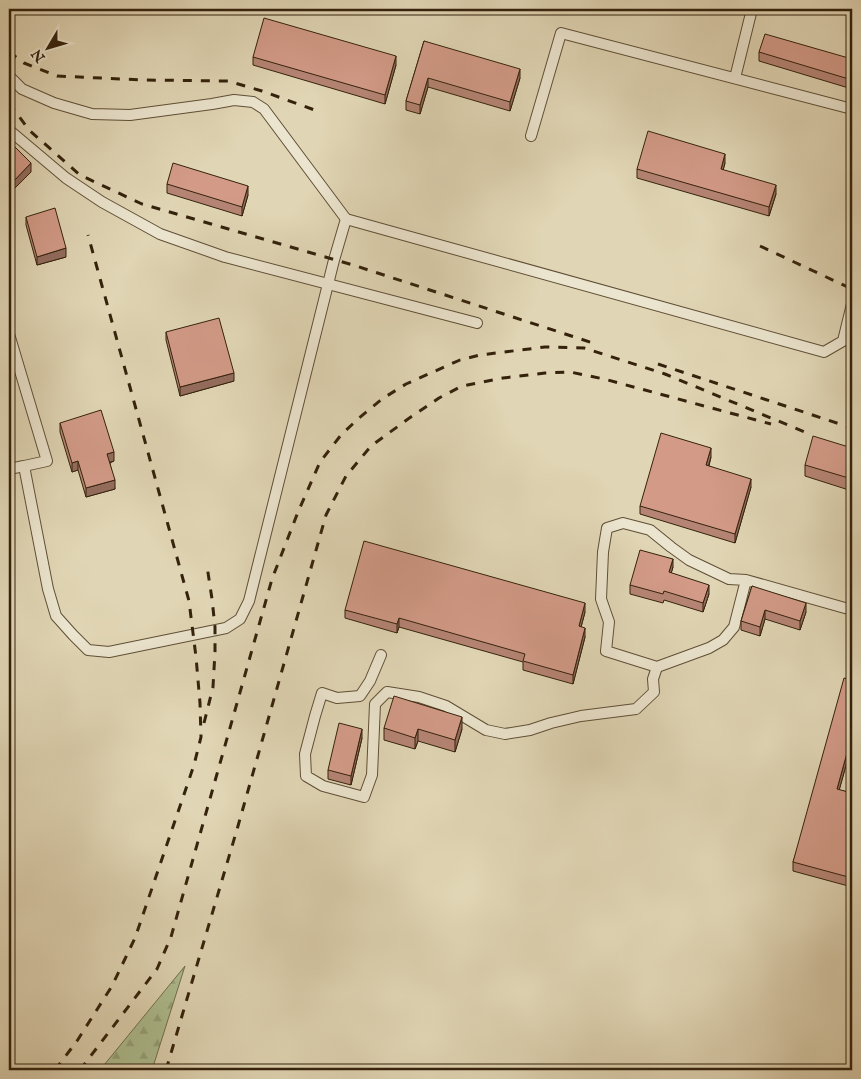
<svg xmlns="http://www.w3.org/2000/svg" width="861" height="1079" viewBox="0 0 861 1079" font-family="'IM FELL English',serif">
	<style>
		.forest { fill: url(#forest-firs); stroke: #71704e }
		.lines { fill: none; stroke-linecap: round; stroke-linejoin: round }
		.minor-casing { stroke: #5f4f36; stroke-width: 12 }
		.minor { stroke: #ebe4ce; stroke-width: 10 }
		.rail { stroke: #34220c; stroke-width: 3; stroke-dasharray: 9 9; stroke-linecap: butt }
		.wall { fill: #b58474; stroke: #34220c }
		.shaded-wall { fill: #936c5e; stroke: #34220c }
		.building { fill: #d29a87; stroke: #34220c }
	</style>
	<defs>
		<pattern id="forest-firs" width="22" height="20" patternUnits="userSpaceOnUse" patternTransform="scale(1.25)"><rect width="22" height="20" fill="#aebe90"/><path d="M5 1l3.5 6h-7zM16 11l3.5 6h-7z" fill="#96a37b"/></pattern>
	</defs>
	<rect width="100%" height="100%" fill="#e0d5b4"/>
	<filter id="stains"><feTurbulence type="fractalNoise" baseFrequency=".004" numOctaves="4"/><feColorMatrix values="0 0 0 0 .2 0 0 0 0 .09 0 0 0 0 .02 0 0 0 .5 -.17"/></filter>
	<radialGradient id="worn" r=".72"><stop offset=".6" stop-color="#630" stop-opacity="0"/><stop offset="1" stop-color="#630" stop-opacity=".3"/></radialGradient>
	<!-- forest -->
	<polygon class="forest" points="185,966 152,1070 100,1070"/>
	<g class="lines">
		<!-- minor casing -->
		<g class="minor-casing">
			<g id="minor">
				<polyline points="9,76 22,89 54,103 92,114 130,115 212,104 234,100 253,102 264,109 346,219 334,260 249,601 240,619 226,628 109,652 88,650 73,635 56,616 48,589 24,466 47,461 9,334"/>
				<polyline points="735,78 752,9"/>
				<polyline points="9,130 66,178 102,202 160,234 225,257 477,323"/>
				<polyline points="531,136 561,33 852,109"/>
				<polyline points="346,219 824,352 843,341 852,304"/>
				<polyline points="9,469 24,466"/>
				<polyline points="746,580 729,579 689,560 671,547 650,530 623,523 607,528 603,552 601,599 609,622 606,651 657,667 709,648 723,640 734,627 746,580 852,610"/>
				<polyline points="381,655 370,681 360,696 337,698 322,693 315,716 305,754 306,776 323,786 364,797 372,775 375,704 387,692 419,697 446,706 486,730 505,734 530,730 551,723 581,716 636,709 654,692 653,679 657,667"/>
			</g>
		</g>
		<!-- minor -->
		<use href="#minor" class="minor"/>
		<!-- rail -->
		<g class="rail">
			<polyline points="9,52 24,63 57,76 144,80 228,81 262,91 320,112"/>
			<polyline points="9,103 29,130 80,175 142,204 353,265 596,344"/>
			<polyline points="760,246 852,289"/>
			<polyline points="658,364 852,428"/>
			<polyline points="204,723 213,687 215,652 215,627 212,599 207,566"/>
			<polyline points="55,1070 77,1041 112,986 135,938 194,765 201,737 200,703 196,657 189,601 88,235"/>
			<polyline points="80,1070 157,969 171,937 272,579 298,512 320,462 341,435 359,418 382,399 406,384 460,360 480,355 545,347 584,348 665,374 812,435"/>
			<polyline points="166,1070 238,826 326,515 346,476 371,446 408,419 439,398 462,386 503,378 545,373 570,372 604,379 771,424"/>
		</g>
	</g>
	<!-- wall -->
	<g class="wall">
		<polygon points="424,41 520,78 510,111 428,87 420,114 406,110 406,101"/>
		<polygon points="759,52 852,59 852,89 759,61"/>
		<polygon points="253,57 396,65 385,104 253,65"/>
		<polygon points="725,163 723,170 776,194 769,216 637,178 637,169"/>
		<polygon points="167,184 248,195 242,216 167,193"/>
		<polygon points="26,217 66,257 37,265 26,225"/>
		<polygon points="166,332 234,381 180,396 166,340"/>
		<polygon points="60,423 114,461 110,463 115,489 86,497 78,470 72,472 60,432"/>
		<polygon points="852,448 852,491 805,476 805,465"/>
		<polygon points="711,457 709,466 751,487 735,543 640,514 640,506"/>
		<polygon points="673,567 671,573 709,594 703,612 664,600 663,603 630,594 630,585"/>
		<polygon points="752,586 806,612 800,630 765,619 760,636 741,630 741,621"/>
		<polygon points="345,610 585,612 581,627 585,637 573,684 523,670 523,662 399,627 397,633 345,618"/>
		<polygon points="852,680 852,744 839,790 852,793 852,887 793,871 793,862"/>
		<polygon points="384,728 462,729 455,752 418,741 415,749 384,740"/>
		<polygon points="362,738 351,785 328,779 328,770"/>
	</g>
	<!-- shaded-wall -->
	<g class="shaded-wall">
		<polygon points="396,56 396,65 385,104 385,95"/>
		<polygon points="520,69 520,78 510,111 510,102"/>
		<polygon points="428,78 428,87 420,114 420,105"/>
		<polygon points="725,154 725,163 721,178 721,169"/>
		<polygon points="31,163 31,172 9,194 9,186"/>
		<polygon points="776,185 776,194 769,216 769,207"/>
		<polygon points="248,186 248,195 242,216 242,207"/>
		<polygon points="66,248 66,257 37,265 37,257"/>
		<polygon points="234,373 234,381 180,396 180,387"/>
		<polygon points="711,448 711,457 706,474 706,465"/>
		<polygon points="114,452 114,461 107,463 107,454"/>
		<polygon points="78,461 78,470 72,472 72,463"/>
		<polygon points="751,479 751,487 735,543 735,534"/>
		<polygon points="115,480 115,489 86,497 86,488"/>
		<polygon points="673,559 673,567 669,581 669,572"/>
		<polygon points="709,585 709,594 703,612 703,603"/>
		<polygon points="585,603 585,612 579,635 579,626"/>
		<polygon points="806,603 806,612 800,630 800,621"/>
		<polygon points="765,610 765,619 760,636 760,627"/>
		<polygon points="399,618 399,627 397,633 397,624"/>
		<polygon points="585,628 585,637 573,684 573,675"/>
		<polygon points="462,717 462,729 455,752 455,740"/>
		<polygon points="362,729 362,738 351,785 351,776"/>
		<polygon points="418,729 418,741 415,749 415,738"/>
		<polygon points="852,735 852,744 837,798 837,789"/>
	</g>
	<!-- building -->
	<g class="building">
		<polygon points="264,18 396,56 385,95 253,57"/>
		<polygon points="765,34 852,59 852,80 759,52"/>
		<polygon points="424,41 520,69 510,102 428,78 420,105 406,101"/>
		<polygon points="648,131 725,154 721,169 776,185 769,207 637,169"/>
		<polygon points="9,141 31,163 9,186"/>
		<polygon points="173,163 248,186 242,207 167,184"/>
		<polygon points="55,208 66,248 37,257 26,217"/>
		<polygon points="219,318 234,373 180,387 166,332"/>
		<polygon points="101,410 114,452 107,454 115,480 86,488 78,461 72,463 60,423"/>
		<polygon points="661,433 711,448 706,465 751,479 735,534 640,506"/>
		<polygon points="813,436 852,448 852,479 805,465"/>
		<polygon points="364,541 585,603 579,626 585,628 573,675 523,661 525,654 399,618 397,624 345,610"/>
		<polygon points="640,550 673,559 669,572 709,585 703,603 664,591 663,594 630,585"/>
		<polygon points="752,586 806,603 800,621 765,610 760,627 741,621"/>
		<polygon points="844,678 852,680 852,735 837,789 852,793 852,878 793,862"/>
		<polygon points="394,696 462,717 455,740 418,729 415,738 384,728"/>
		<polygon points="339,723 362,729 351,776 328,770"/>
	</g>
	<!-- margin -->
	<rect width="861" height="1079" fill="none" stroke="#e0d5b4" stroke-width="30"/>
	<rect x="10" y="10" width="841" height="1059" fill="none" stroke="#34220c" stroke-width="2.5"/>
	<rect x="15" y="15" width="831" height="1049" fill="none" stroke="#34220c"/>
	<!-- north arrow -->
	<g transform="translate(48 48) rotate(232)" stroke="#ebe4ce" stroke-width="4" paint-order="stroke">
	<path d="M0-4L9 19L0 12L-9 19Z" fill="#34220c"/>
	<text y="-8" font-size="14" font-weight="bold" text-anchor="middle" fill="#34220c">N</text>
	</g>
	<rect width="100%" height="100%" filter="url(#stains)"/>
	<rect width="100%" height="100%" fill="url(#worn)"/>
</svg>
